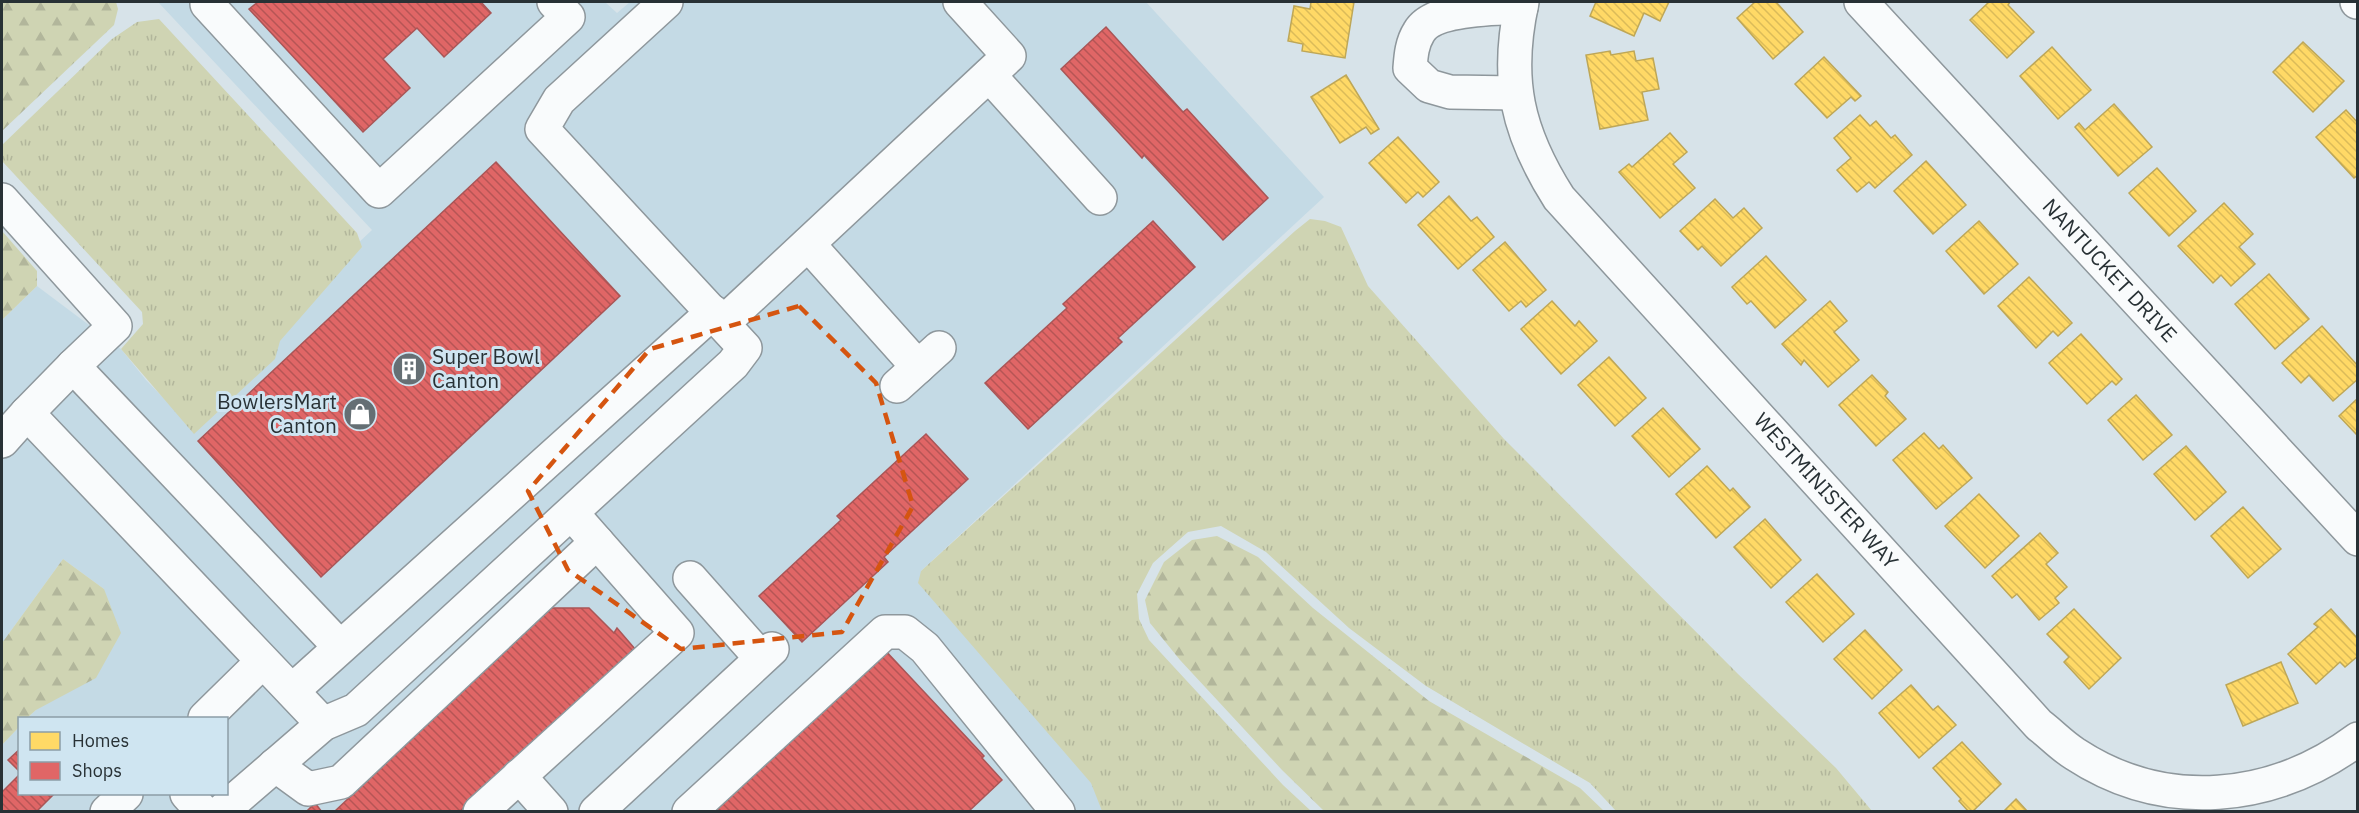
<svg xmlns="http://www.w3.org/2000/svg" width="2359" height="813" viewBox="0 0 2359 813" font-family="'IBM Plex Sans',sans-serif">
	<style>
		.built { fill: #c4dae5 }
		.grass { fill: url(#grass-tufts) }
		.forest { fill: url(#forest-firs) }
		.homes { fill: url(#homes-back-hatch); stroke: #bea757; stroke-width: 1.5 }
		.shops { fill: url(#shops-back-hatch); stroke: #a95657; stroke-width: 1.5 }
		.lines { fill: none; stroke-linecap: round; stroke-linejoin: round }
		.minor-casing { stroke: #8e979c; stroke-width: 36 }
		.minor { stroke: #f9fbfc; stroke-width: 33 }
		.marked { fill: none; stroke: #d55510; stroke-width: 4.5; stroke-dasharray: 12 8; stroke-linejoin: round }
		.labels { text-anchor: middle; stroke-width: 6; stroke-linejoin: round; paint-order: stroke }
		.street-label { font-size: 21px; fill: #283135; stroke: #cfe5f1 }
		.poi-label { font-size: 21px; fill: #283135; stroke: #cfe5f1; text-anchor: start }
	</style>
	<defs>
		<pattern id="grass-tufts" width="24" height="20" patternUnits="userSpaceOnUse" patternTransform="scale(1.5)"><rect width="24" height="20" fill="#cfd4b3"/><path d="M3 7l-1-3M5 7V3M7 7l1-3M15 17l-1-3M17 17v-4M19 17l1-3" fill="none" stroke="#b2b69b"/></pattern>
		<pattern id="forest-firs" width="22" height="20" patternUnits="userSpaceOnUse" patternTransform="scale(1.5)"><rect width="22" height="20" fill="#cfd4b3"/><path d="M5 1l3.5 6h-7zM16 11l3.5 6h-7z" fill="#b2b69b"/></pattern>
		<pattern id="homes-back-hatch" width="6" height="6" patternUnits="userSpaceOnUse" patternTransform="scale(1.5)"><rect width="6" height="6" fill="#ffd966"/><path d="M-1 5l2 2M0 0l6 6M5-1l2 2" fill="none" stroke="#dbbb59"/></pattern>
		<pattern id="shops-back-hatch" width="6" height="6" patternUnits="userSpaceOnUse" patternTransform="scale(1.5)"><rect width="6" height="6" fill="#e06666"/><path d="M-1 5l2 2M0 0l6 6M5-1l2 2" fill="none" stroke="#b65555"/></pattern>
	</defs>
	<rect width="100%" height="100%" fill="#d7e3e9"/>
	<!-- built -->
	<polygon class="built" points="158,2 605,2 617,13 630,2 1146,2 1324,197 921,571 1094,769 1103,811 2,811 2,745 19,727 20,794 226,794 226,718 27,718 36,710 104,589 63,559 2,643 2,320 37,286 121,349 146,380 178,413 372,230"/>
	<!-- grass -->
	<g class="grass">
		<polygon points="159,19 357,233 362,247 280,341 275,359 194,434 121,349 143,324 142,312 2,161 2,145 112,39 137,22"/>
		<polygon points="1310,219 1325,221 1341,227 1368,286 1504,439 1738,674 1836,768 1872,811 1616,811 1590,783 1426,686 1349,628 1266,552 1221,526 1188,532 1153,563 1137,594 1139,619 1149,640 1283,785 1311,811 1102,811 1091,783 918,583 921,571 1295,231"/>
	</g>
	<!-- forest -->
	<g class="forest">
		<polygon points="2,2 116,2 118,9 114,25 2,131"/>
		<polygon points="2,231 37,271 37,286 2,320"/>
		<polygon points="1217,536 1258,557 1313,608 1429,701 1580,788 1604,811 1324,811 1282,770 1180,660 1150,623 1145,600 1164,562 1192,540"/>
		<polygon points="63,559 104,589 121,633 96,678 36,710 27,718 20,718 19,727 2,745 2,643"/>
	</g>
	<!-- homes -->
	<g class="homes">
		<polygon points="1311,2 1354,2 1345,58 1302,51 1303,44 1288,41 1294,6 1310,9"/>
		<polygon points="1596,2 1669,2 1660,21 1644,13 1634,36 1590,16"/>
		<polygon points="1755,2 1776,2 1803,32 1773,59 1737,18"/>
		<polygon points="1989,2 2010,2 2008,5 2034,32 2007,58 1970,20"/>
		<polygon points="2303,42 2344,81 2313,112 2273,72"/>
		<polygon points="2052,47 2091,90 2058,119 2020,76"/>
		<polygon points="1610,51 1611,55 1634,51 1636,61 1653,58 1659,89 1642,92 1648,120 1600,129 1586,55"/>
		<polygon points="1824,57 1861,96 1855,101 1851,97 1827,118 1795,84"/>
		<polygon points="1346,75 1379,129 1371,134 1366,127 1340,143 1311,97"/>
		<polygon points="2114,104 2152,147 2118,176 2075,127 2079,123 2085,130"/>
		<polygon points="2346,110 2358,123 2358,175 2354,178 2316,137"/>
		<polygon points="1860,115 1870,126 1876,121 1891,138 1895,135 1912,155 1875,188 1869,182 1857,192 1837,170 1851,158 1834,138"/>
		<polygon points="1670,133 1687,152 1673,164 1695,188 1660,218 1619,172 1629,164 1632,167"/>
		<polygon points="1398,137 1439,182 1423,197 1418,192 1406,203 1369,163"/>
		<polygon points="1926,161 1966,205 1933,234 1894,191"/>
		<polygon points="2157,168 2196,211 2169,236 2129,193"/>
		<polygon points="1449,196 1471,221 1477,217 1494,237 1458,269 1418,225"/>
		<polygon points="1715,199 1733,218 1744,208 1762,228 1721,266 1702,246 1698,250 1680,231"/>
		<polygon points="2224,203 2253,234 2239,247 2255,264 2231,286 2221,275 2213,283 2178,246"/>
		<polygon points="1979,221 2018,264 1984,294 1946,251"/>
		<polygon points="1505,242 1546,290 1526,307 1521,301 1509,311 1473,270"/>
		<polygon points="1766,256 1806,300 1775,328 1751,301 1747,304 1732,287"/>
		<polygon points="2269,274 2309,319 2275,349 2235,304"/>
		<polygon points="2029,277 2072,323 2058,336 2053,331 2036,348 1998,306"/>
		<polygon points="1552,301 1575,326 1579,321 1597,341 1561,374 1521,329"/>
		<polygon points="1830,301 1847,321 1834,332 1859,360 1828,387 1804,360 1801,365 1782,344"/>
		<polygon points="2322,326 2358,366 2358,379 2333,401 2309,375 2301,383 2282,363"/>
		<polygon points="2081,334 2122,379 2116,385 2112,381 2087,404 2049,363"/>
		<polygon points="1609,357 1646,398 1615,426 1578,385"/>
		<polygon points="1872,375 1888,392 1885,396 1906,419 1876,446 1839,405"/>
		<polygon points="2136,395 2172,435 2143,460 2108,420"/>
		<polygon points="2358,398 2358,436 2339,416"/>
		<polygon points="1663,408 1700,449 1669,477 1632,436"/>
		<polygon points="1924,433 1939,449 1943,445 1972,478 1936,509 1893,460"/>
		<polygon points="2186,446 2226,492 2195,520 2154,474"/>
		<polygon points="1707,466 1730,491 1733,488 1750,507 1716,538 1676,494"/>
		<polygon points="1979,494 2019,536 1985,568 1945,526"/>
		<polygon points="2243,507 2281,549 2248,578 2211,536"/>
		<polygon points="1765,519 1801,560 1771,588 1734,547"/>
		<polygon points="2040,533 2058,553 2046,564 2067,587 2055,598 2059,603 2039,620 2017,594 2012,598 1992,576"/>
		<polygon points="1817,574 1854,614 1823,642 1786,602"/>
		<polygon points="2074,609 2121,658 2089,689 2064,662 2069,657 2047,634"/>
		<polygon points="2331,609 2358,639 2358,656 2345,667 2340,662 2316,684 2288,654 2318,627 2314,624"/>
		<polygon points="1865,630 1902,670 1872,699 1834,659"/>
		<polygon points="2281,662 2298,703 2243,726 2226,685"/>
		<polygon points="1911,685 1933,710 1938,706 1956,725 1919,758 1879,713"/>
		<polygon points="1962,742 2001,784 1972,812 1969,812 1959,801 1961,799 1933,768"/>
		<polygon points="2016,799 2028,812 2003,812"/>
	</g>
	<!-- shops -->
	<g class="shops">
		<polygon points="258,2 481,2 491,13 444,57 417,28 383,59 410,88 363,132 249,9"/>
		<polygon points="1106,27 1183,112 1187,109 1268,198 1223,240 1144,155 1142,158 1061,69"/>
		<polygon points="496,162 620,296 321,577 198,441"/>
		<polygon points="1153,221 1195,267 1118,338 1122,342 1028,429 985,383 1067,308 1063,304"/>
		<polygon points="926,434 968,479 884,557 888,562 802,642 759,596 841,520 837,516"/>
		<polygon points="551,608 589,608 614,633 617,628 635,649 459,812 334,812"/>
		<polygon points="883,648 984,756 982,758 1002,780 968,812 705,812"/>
		<polygon points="20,749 20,772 8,760"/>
		<polygon points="20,774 20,794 54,794 36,812 2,812 2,792"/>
		<polygon points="315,803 322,812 306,812"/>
	</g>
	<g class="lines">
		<!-- minor casing -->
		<g class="minor-casing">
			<g id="minor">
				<path id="s1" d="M1522 2C1505 79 1517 132 1559 198L2039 725C2051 734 2062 746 2075 754 2165 813 2273 802 2358 739"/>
				<path id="s2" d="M1861 2 2358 539"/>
				<polyline points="2357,2 2358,2"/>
				<polyline points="207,4 379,191 568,17 554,2"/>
				<polyline points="989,75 1100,198"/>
				<path d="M1516 93 1450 92 1429 86 1410 68C1411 55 1412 43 1419 32 1433 7 1495 9 1521 7"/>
				<polyline points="2,200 115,326 73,366 27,413 323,724"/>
				<polyline points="808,244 918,367"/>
				<polyline points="723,323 1009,56 960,2"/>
				<polyline points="73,366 340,647"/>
				<polyline points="897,386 939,348"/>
				<polyline points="2,441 27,413"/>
				<polyline points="690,578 761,658"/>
				<polyline points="292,691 713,312"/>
				<polyline points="205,718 262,662"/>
				<polyline points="275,765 308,789 341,782 597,542"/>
				<polyline points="519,776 551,812"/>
				<polyline points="187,794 203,812"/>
				<polyline points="107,812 126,794"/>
				<polyline points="221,812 323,724 356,710 733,364 745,348 542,129 559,100 666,2"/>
				<polyline points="480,812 677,633 582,525"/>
				<polyline points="596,812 772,649"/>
				<polyline points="689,812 885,632 905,632 925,648 1058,812"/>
			</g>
		</g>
		<!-- minor -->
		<use href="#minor" class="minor"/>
	</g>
	<!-- marked area -->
	<path class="marked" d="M799 306 876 383 913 506 842 632 681 649 568 570 528 491 650 349Z"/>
	<!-- icons -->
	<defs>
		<g id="building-disc" transform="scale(1.725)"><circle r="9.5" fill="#656f74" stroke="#cfe5f1"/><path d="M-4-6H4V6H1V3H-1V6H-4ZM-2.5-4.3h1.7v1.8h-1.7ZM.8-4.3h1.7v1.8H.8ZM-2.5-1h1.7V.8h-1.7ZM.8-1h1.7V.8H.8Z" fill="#fff"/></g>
		<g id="shop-disc" transform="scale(1.725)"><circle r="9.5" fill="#656f74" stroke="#cfe5f1"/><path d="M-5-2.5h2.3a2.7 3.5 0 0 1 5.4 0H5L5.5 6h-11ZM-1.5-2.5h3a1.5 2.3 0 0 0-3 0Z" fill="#fff"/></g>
	</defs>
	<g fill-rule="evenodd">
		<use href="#building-disc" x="409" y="369"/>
		<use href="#shop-disc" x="360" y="414"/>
	</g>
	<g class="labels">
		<!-- street labels -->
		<g class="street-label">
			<text dy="7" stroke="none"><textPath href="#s2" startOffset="366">NANTUCKET DRIVE</textPath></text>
			<text dy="7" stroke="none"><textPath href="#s1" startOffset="602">WESTMINISTER WAY</textPath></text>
		</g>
		<!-- poi labels -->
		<g class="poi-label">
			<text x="432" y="364">Super Bowl<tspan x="432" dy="24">Canton</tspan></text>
			<text x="337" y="409" text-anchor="end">BowlersMart<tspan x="337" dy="24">Canton</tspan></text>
		</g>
	</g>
	<!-- border -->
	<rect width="2359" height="813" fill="none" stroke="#283135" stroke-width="6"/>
	<!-- legend -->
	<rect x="18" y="717" width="210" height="78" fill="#cfe5f1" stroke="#8c9da6" stroke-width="1.5"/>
	<rect x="30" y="732" width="30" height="18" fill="#ffd966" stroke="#8c9da6" stroke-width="1.5"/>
	<text x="72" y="747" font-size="18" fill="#283135">Homes</text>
	<rect x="30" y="762" width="30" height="18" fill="#e06666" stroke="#8c9da6" stroke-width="1.5"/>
	<text x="72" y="777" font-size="18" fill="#283135">Shops</text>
</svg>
